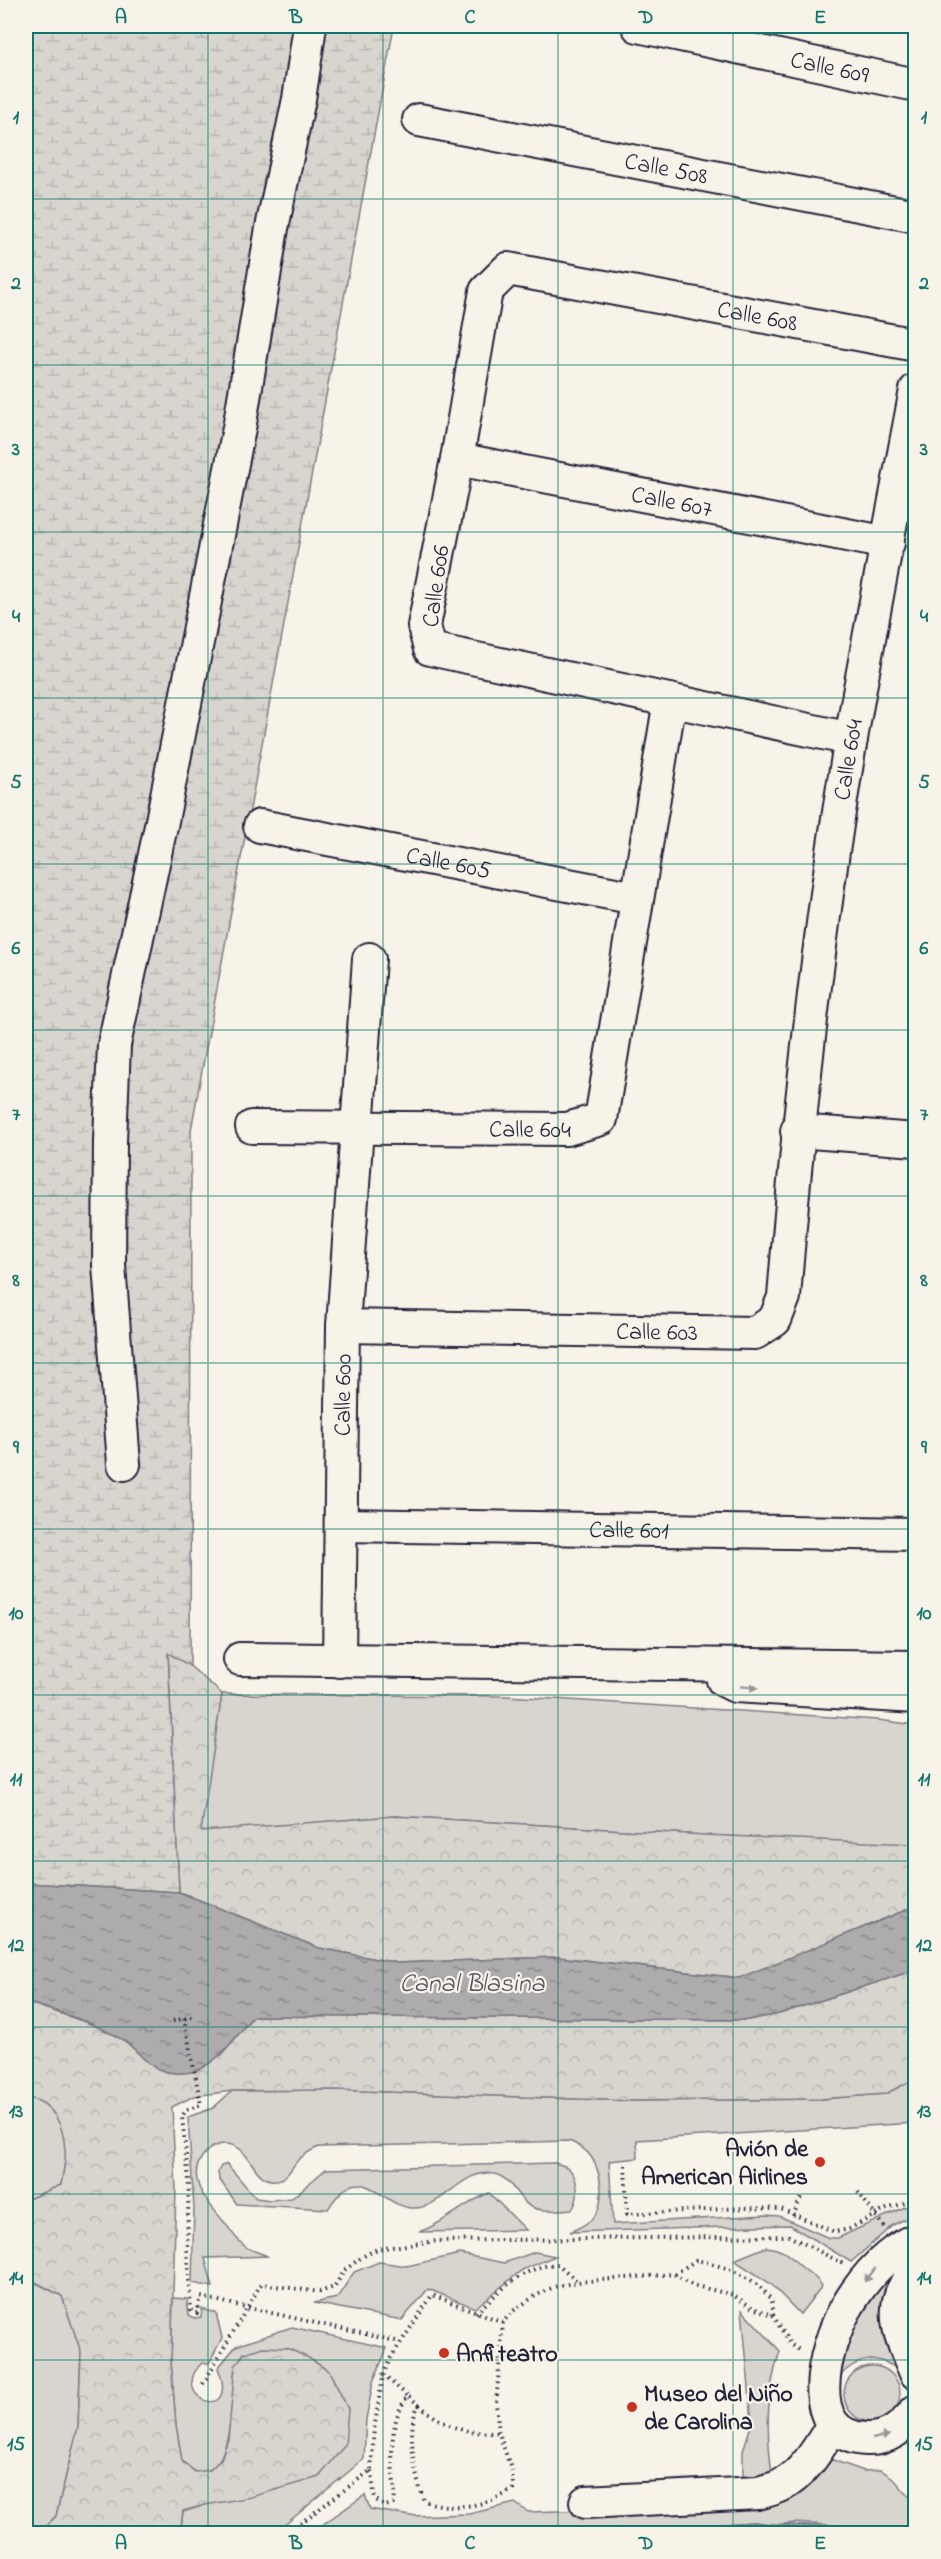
<svg xmlns="http://www.w3.org/2000/svg" width="941" height="2559" viewBox="0 0 941 2559" font-family="'Indie Flower',sans-serif">
	<style>
		.green { fill: #d8d5cf; stroke: #7d7c85; stroke-width: 1.5 }
		.forest { fill: url(#forest-crowns); stroke: #7d7c85; stroke-width: 1.5 }
		.wetland { fill: url(#wetland-marsh); stroke: #7d7c85; stroke-width: 1.5 }
		.water { fill: url(#water-ripples); stroke: #76747f; stroke-width: 1.5 }
		.lines { fill: none; stroke-linecap: round; stroke-linejoin: round }
		.minor-casing { stroke: #22223b; stroke-width: 36 }
		.path { stroke: #22223b; stroke-width: 4; stroke-dasharray: 1.5 4.5; stroke-linecap: butt }
		.minor { stroke: #f7f3e8; stroke-width: 32 }
		.oneway { fill: #97959a }
		.grid { fill: none; stroke: #0f766e; stroke-width: 1.5; stroke-opacity: 0.55 }
		.poi-dot { fill: #c8321e; stroke: #f7f3e8; stroke-width: 2 }
		.labels { text-anchor: middle; stroke-width: 4.5; stroke-linejoin: round; paint-order: stroke }
		.street-label { font-size: 24px; fill: #22223b; stroke: #f7f3e8 }
		.poi-label { font-size: 24px; font-weight: bold; fill: #22223b; stroke: #f7f3e8; text-anchor: start }
		.water-label { font-size: 26px; font-style: italic; fill: #535263; stroke: #f7f3e8 }
		.neatline { fill: none; stroke: #0f766e; stroke-width: 2 }
		.grid-label { font-size: 20px; text-anchor: middle; font-weight: bold; fill: #0f766e }
	</style>
	<defs>
		<pattern id="forest-crowns" width="20" height="18" patternUnits="userSpaceOnUse" patternTransform="scale(1.5)"><rect width="20" height="18" fill="#d8d5cf"/><path d="M2 6a3 3 0 1 1 6 0M12 15a3 3 0 1 1 6 0" fill="none" stroke="#b9b7b3"/></pattern>
		<pattern id="wetland-marsh" width="20" height="14" patternUnits="userSpaceOnUse" patternTransform="scale(1.5)"><rect width="20" height="14" fill="#d8d5cf"/><path d="M1 5h8M5 5V1M11 12h8M15 12V8" fill="none" stroke="#b9b7b3"/></pattern>
		<pattern id="water-ripples" width="26" height="14" patternUnits="userSpaceOnUse" patternTransform="scale(1.5)"><rect width="26" height="14" fill="#aeabad"/><path d="M2 4q2-2 4 0t4 0M15 11q2-2 4 0t4 0" fill="none" stroke="#8d8b8e"/></pattern>
	</defs>
	<rect width="100%" height="100%" fill="#f7f3e8"/>
	<filter id="ink" filterUnits="userSpaceOnUse"><feTurbulence type="fractalNoise" baseFrequency=".0167" numOctaves="2"/><feDisplacementMap in="SourceGraphic" scale="12" xChannelSelector="R" yChannelSelector="G"/><feConvolveMatrix kernelMatrix="1 2 1 2 8 2 1 2 1" color-interpolation-filters="sRGB"/></filter>
	<g filter="url(#ink)">
		<!-- green -->
		<g class="green">
			<polygon points="222,1694 507,1696 878,1720 915,1725 915,1845 704,1835 394,1816 200,1832"/>
			<path d="M915 2079V2123L637 2140 638 2158 609 2161 613 2224 766 2215 779 2216 829 2238H838L905 2207 915 2206V2214L893 2225 851 2262 790 2225 570 2232C579 2228 588 2224 594 2217 606 2201 601 2173 592 2158 586 2149 578 2145 569 2141L319 2147C311 2150 305 2154 299 2159 291 2167 288 2179 276 2180 251 2183 252 2142 223 2144 216 2145 211 2147 206 2152 182 2178 208 2202 225 2223 231 2231 237 2241 246 2247 253 2252 260 2252 267 2256L205 2258 213 2287 192 2283 194 2208 188 2117 213 2108 232 2091 335 2090 633 2101 821 2099 885 2094Z"/>
			<path d="M26 2098C53 2100 64 2126 66 2151 66 2161 63 2174 61 2185L26 2200Z"/>
			<path d="M555 2163C559 2165 565 2165 568 2168 579 2178 580 2199 572 2209 560 2210 542 2212 531 2207 517 2200 512 2177 494 2174 462 2167 443 2210 412 2208 378 2206 362 2155 328 2209L237 2204 219 2179 218 2172 221 2166 227 2164 256 2198 270 2200 292 2198 326 2169Z"/>
			<path d="M489 2193 526 2230 419 2232C446 2223 464 2203 489 2193Z"/>
			<path d="M766 2247C790 2250 791 2260 808 2272 814 2277 818 2279 822 2286L800 2314 771 2284 734 2260Z"/>
			<polygon points="535,2252 555,2256 522,2270 475,2308 428,2289 402,2320 314,2303 337,2298 354,2272 379,2262 407,2266 460,2254 504,2263"/>
			<path d="M893 2271 896 2275 899 2371C879 2353 856 2358 839 2377V2366L858 2312Z"/>
			<polygon points="26,2278 62,2296 81,2351 78,2427 56,2516 39,2533 26,2533"/>
			<path d="M173 2298 187 2299 189 2315 195 2318 201 2317 202 2309 216 2313 222 2338 209 2363H202C166 2397 241 2427 218 2368L236 2346 292 2327 387 2348 373 2382 366 2419 364 2459 275 2533 248 2531 243 2534 180 2533 183 2512 205 2505 348 2409 329 2371 235 2366C232 2390 233 2460 209 2470 206 2472 199 2472 195 2472L182 2461 176 2425 171 2362Z"/>
			<path d="M742 2310 780 2351C766 2394 766 2429 772 2474L743 2481V2451L752 2422Z"/>
			<circle cx="872" cy="2394" r="28"/>
			<polygon points="827,2458 864,2471 881,2470 893,2478 915,2503 915,2533 884,2533 885,2531 863,2527 794,2523 777,2525 754,2522 636,2530 605,2529 593,2534 481,2533 438,2528 435,2534 309,2534 365,2495 370,2509 411,2516 469,2514 515,2503 528,2512 743,2505"/>
		</g>
		<!-- forest -->
		<g class="forest">
			<polygon points="168,1652 190,1666 222,1694 201,1831 394,1816 704,1835 914,1844 916,1845 915,1903 906,1910 740,1978 558,1957 397,1963 319,1948 179,1892"/>
			<path d="M915 1970V2079L885 2094 821 2099 633 2101 335 2090 232 2091 194 2096 172 2107 176 2190 171 2362 176 2425 182 2461 195 2472 210 2470 221 2459 228 2439 235 2366 244 2353 263 2347 287 2348 307 2357 329 2371 348 2409 345 2445 319 2477 251 2497 205 2505 183 2511 180 2533H39L56 2516 78 2427 81 2352 62 2296 26 2277V2200L61 2185C63 2174 66 2161 65 2151 64 2126 53 2100 26 2098V2002L100 2027 132 2045 156 2069 222 2055 253 2016 748 2020 779 2014Z"/>
		</g>
		<!-- wetland -->
		<polygon class="wetland" points="26,26 394,26 191,1130 190,1666 168,1653 179,1892 26,1883"/>
		<!-- water -->
		<g class="water">
			<path d="M26 1883 179 1892 319 1948 397 1963 558 1957 739 1978 906 1910 915 1903V1970L779 2014 748 2020 253 2016C228 2046 204 2087 158 2069 147 2066 135 2047 123 2040 92 2022 60 2012 26 2002Z"/>
			<path d="M754 2522C797 2528 842 2524 885 2531L884 2534 593 2533 605 2529 636 2530Z"/>
		</g>
		<g class="lines">
			<!-- minor casing -->
			<g class="minor-casing">
				<g id="minor">
					<path id="s1" d="M638 26 916 85"/>
					<path id="s2" d="M419 120 916 216"/>
					<path id="s3" d="M457 459 888 543"/>
					<path id="s4" d="M851 739 430 649 424 626 457 459 486 291 508 269 916 345"/>
					<path id="s5" d="M260 826 636 898"/>
					<path id="s6" d="M252 1127 567 1129 601 1119 670 700"/>
					<polyline points="797,1131 916,1140"/>
					<path id="s7" d="M343 1326 755 1333 775 1320 784 1297C799 1110 819 924 851 739 871 623 894 507 916 390"/>
					<polyline points="124,1464 109,1265 110,1141 114,1045 161,826 240,423 272,228 299,99 310,26"/>
					<path id="s8" d="M341 1525 916 1534"/>
					<polyline points="240,1659 916,1667"/>
					<path id="s9" d="M339 1661 343 1326 369 959"/>
					<polyline points="723,1680 735,1686 916,1697"/>
					<path d="M916 2239C884 2254 862 2280 845 2310 825 2346 800 2436 866 2439 888 2440 902 2428 916 2411"/>
					<path d="M916 2270C910 2274 908 2280 905 2286 888 2315 904 2344 916 2373"/>
					<path d="M586 2502 758 2493C765 2491 774 2489 780 2486 804 2475 820 2446 833 2425"/>
				</g>
			</g>
			<!-- path -->
			<g class="path">
				<polyline points="184,2018 201,2105 186,2110 182,2117 189,2181 187,2250 191,2310 194,2313 197,2313 201,2297 400,2342"/>
				<polyline points="173,2021 196,2016"/>
				<polyline points="625,2165 627,2214 744,2208 781,2209 835,2232 849,2229 884,2210 916,2199"/>
				<polyline points="858,2192 884,2227"/>
				<polyline points="793,2216 802,2195"/>
				<path d="M675 2274 696 2260C722 2266 752 2274 769 2297 773 2301 773 2309 773 2315"/>
				<path d="M476 2313C499 2291 524 2266 558 2264L577 2281"/>
				<polyline points="383,2375 390,2359 432,2295 503,2322"/>
				<polyline points="203,2384 261,2284 320,2292 334,2287 345,2270 362,2257 377,2249 437,2241 789,2236 846,2265"/>
				<path d="M419 2405C447 2428 463 2433 499 2433"/>
				<polyline points="371,2470 374,2430 383,2375 408,2396"/>
				<path d="M286 2534 371 2470 375 2499 384 2506 394 2504C396 2493 394 2485 393 2475 391 2448 391 2417 408 2396L419 2405C405 2426 415 2478 424 2501 454 2511 487 2507 513 2489V2475L499 2433 496 2404 503 2322 513 2311 535 2296 554 2287 577 2282 674 2274 692 2285 733 2295 753 2308 773 2315 790 2344 802 2352"/>
			</g>
			<!-- minor -->
			<use href="#minor" class="minor"/>
		</g>
		<!-- one-way arrows -->
		<defs><path id="oneway-solid" d="M-6-.8H1V-3.2L6.5 0L1 3.2V.8H-6Z" transform="scale(1.5)"/></defs>
		<g class="oneway">
			<use href="#oneway-solid" transform="translate(749 1687) rotate(4)"/>
			<use href="#oneway-solid" transform="translate(870 2275) rotate(129)"/>
			<use href="#oneway-solid" transform="translate(881 2437) rotate(-13)"/>
		</g>
	</g>
	<!-- grid -->
	<path class="grid" d="M208 26V2534M383 26V2534M558 26V2534M733 26V2534M26 199H916M26 365H916M26 532H916M26 698H916M26 864H916M26 1030H916M26 1196H916M26 1363H916M26 1529H916M26 1695H916M26 1861H916M26 2027H916M26 2194H916M26 2360H916"/>
	<!-- markers -->
	<g class="poi-dot">
		<circle cx="820" cy="2162" r="6"/>
		<circle cx="444" cy="2353" r="6"/>
		<circle cx="632" cy="2407" r="6"/>
	</g>
	<g class="labels">
		<!-- street labels -->
		<g class="street-label">
			<text dy="8" stroke="none"><textPath href="#s1" startOffset="196">Calle 609</textPath></text>
			<text dy="8" stroke="none"><textPath href="#s2" startOffset="252">Calle 508</textPath></text>
			<text dy="8" stroke="none"><textPath href="#s4" startOffset="1080">Calle 608</textPath></text>
			<text dy="8" stroke="none"><textPath href="#s3" startOffset="219">Calle 607</textPath></text>
			<text transform="translate(435 586) rotate(-82)" y="8">Calle 606</text>
			<text dy="8" stroke="none"><textPath href="#s7" startOffset="1002">Calle 604</textPath></text>
			<text dy="8" stroke="none"><textPath href="#s5" startOffset="192">Calle 605</textPath></text>
			<text dy="8" stroke="none"><textPath href="#s6" startOffset="278">Calle 604</textPath></text>
			<text dy="8" stroke="none"><textPath href="#s7" startOffset="314">Calle 603</textPath></text>
			<text dy="8" stroke="none"><textPath href="#s9" startOffset="266">Calle 600</textPath></text>
			<text dy="8" stroke="none"><textPath href="#s8" startOffset="288">Calle 601</textPath></text>
		</g>
		<!-- poi labels -->
		<g class="poi-label">
			<text x="808" y="2156" text-anchor="end">Avión de<tspan x="808" dy="28">American Airlines</tspan></text>
			<text x="456" y="2361">Anfiteatro</text>
			<text x="644" y="2401">Museo del Niño<tspan x="644" dy="28">de Carolina</tspan></text>
		</g>
		<!-- water labels -->
		<g class="water-label">
			<text x="472" y="1991">Canal Blasina</text>
		</g>
	</g>
	<!-- margin -->
	<rect width="941" height="2559" fill="none" stroke="#f7f3e8" stroke-width="66"/>
	<rect x="33" y="33" width="875" height="2493" class="neatline"/>
	<g class="grid-label">
		<text x="121" y="23">A</text>
		<text x="296" y="23">B</text>
		<text x="470" y="23">C</text>
		<text x="646" y="23">D</text>
		<text x="820" y="23">E</text>
		<text x="16" y="123">1</text>
		<text x="924" y="123">1</text>
		<text x="16" y="289">2</text>
		<text x="924" y="289">2</text>
		<text x="16" y="455">3</text>
		<text x="924" y="455">3</text>
		<text x="16" y="622">4</text>
		<text x="924" y="622">4</text>
		<text x="16" y="788">5</text>
		<text x="924" y="788">5</text>
		<text x="16" y="954">6</text>
		<text x="924" y="954">6</text>
		<text x="16" y="1120">7</text>
		<text x="924" y="1120">7</text>
		<text x="16" y="1286">8</text>
		<text x="924" y="1286">8</text>
		<text x="16" y="1453">9</text>
		<text x="924" y="1453">9</text>
		<text x="16" y="1619">10</text>
		<text x="924" y="1619">10</text>
		<text x="16" y="1785">11</text>
		<text x="924" y="1785">11</text>
		<text x="16" y="1951">12</text>
		<text x="924" y="1951">12</text>
		<text x="16" y="2117">13</text>
		<text x="924" y="2117">13</text>
		<text x="16" y="2284">14</text>
		<text x="924" y="2284">14</text>
		<text x="16" y="2450">15</text>
		<text x="924" y="2450">15</text>
		<text x="121" y="2549">A</text>
		<text x="296" y="2549">B</text>
		<text x="470" y="2549">C</text>
		<text x="646" y="2549">D</text>
		<text x="820" y="2549">E</text>
	</g>
</svg>
